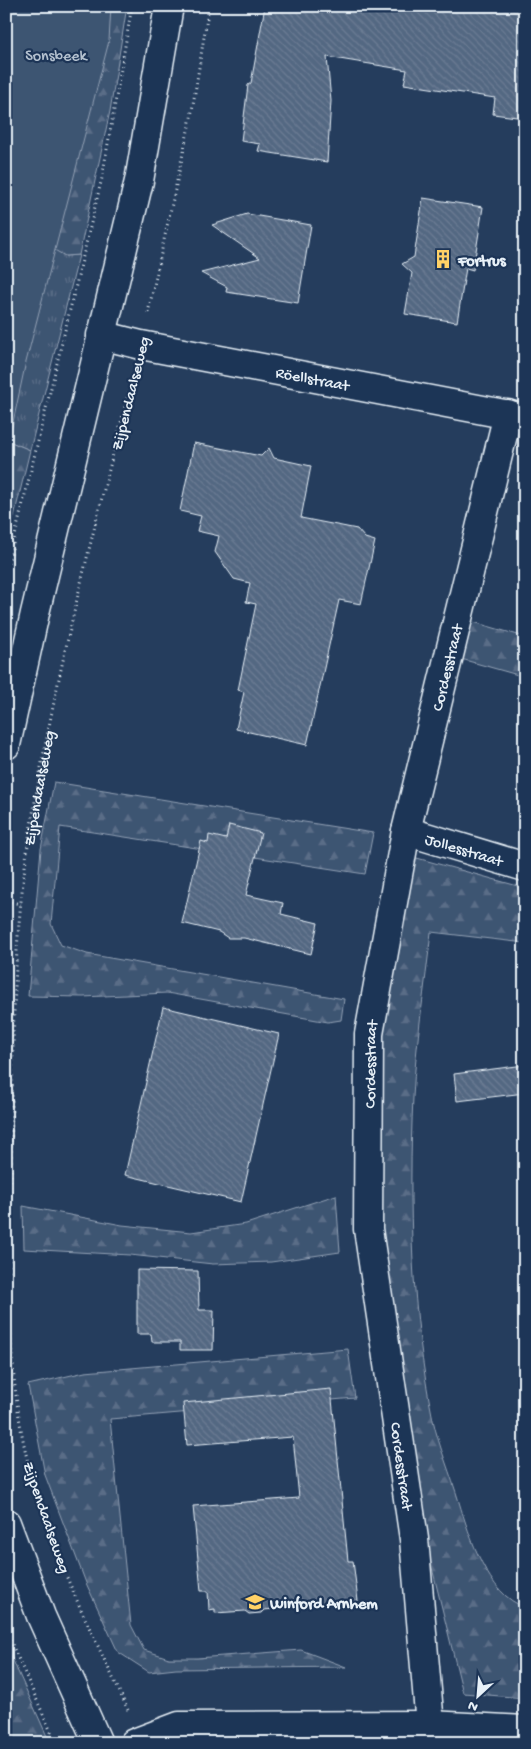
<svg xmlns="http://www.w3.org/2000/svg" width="531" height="1749" viewBox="0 0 531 1749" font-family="'Gochi Hand',sans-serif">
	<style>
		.grass { fill: url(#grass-tufts); stroke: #93a2b5 }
		.forest { fill: url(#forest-firs); stroke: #93a2b5 }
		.park { fill: #3e5472; stroke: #93a2b5 }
		.building { fill: url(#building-back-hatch); stroke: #e8f1f8 }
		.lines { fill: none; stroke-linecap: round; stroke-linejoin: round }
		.minor-casing { stroke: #e8f1f8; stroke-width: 31 }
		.major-casing { stroke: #e8f1f8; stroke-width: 31 }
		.path { stroke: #e8f1f8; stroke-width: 3; stroke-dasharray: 1 4; stroke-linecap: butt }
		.minor { stroke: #1d3557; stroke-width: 28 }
		.major { stroke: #1d3557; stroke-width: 28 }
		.labels { text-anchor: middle; stroke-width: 4.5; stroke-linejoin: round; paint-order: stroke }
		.park-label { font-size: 16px; fill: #b5c2d0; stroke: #1d3557 }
		.poi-label { font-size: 16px; font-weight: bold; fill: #e8f1f8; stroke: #1d3557; text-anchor: start }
		.street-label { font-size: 16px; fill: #e8f1f8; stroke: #1d3557 }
	</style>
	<defs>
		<pattern id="grass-tufts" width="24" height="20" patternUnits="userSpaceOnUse" patternTransform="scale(1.25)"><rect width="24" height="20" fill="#3e5472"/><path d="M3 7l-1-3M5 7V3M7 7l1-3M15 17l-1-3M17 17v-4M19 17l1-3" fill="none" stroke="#5a6d87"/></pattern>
		<pattern id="forest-firs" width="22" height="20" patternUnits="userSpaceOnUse" patternTransform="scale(1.25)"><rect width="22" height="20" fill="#3e5472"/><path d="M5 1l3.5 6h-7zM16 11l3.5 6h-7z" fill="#5a6d87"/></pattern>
		<pattern id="building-back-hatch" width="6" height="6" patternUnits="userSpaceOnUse" patternTransform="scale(1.25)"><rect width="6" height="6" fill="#536782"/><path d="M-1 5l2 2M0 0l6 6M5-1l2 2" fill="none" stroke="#6c7d94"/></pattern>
	</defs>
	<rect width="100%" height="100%" fill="#253d5d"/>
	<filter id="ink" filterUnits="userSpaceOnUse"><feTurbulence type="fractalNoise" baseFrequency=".02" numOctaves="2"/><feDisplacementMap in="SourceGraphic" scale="10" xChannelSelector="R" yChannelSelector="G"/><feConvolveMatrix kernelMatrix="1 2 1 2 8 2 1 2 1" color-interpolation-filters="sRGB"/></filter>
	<g filter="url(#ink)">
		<!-- grass -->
		<polygon class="grass" points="6,169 65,256 79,255 30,450 6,440"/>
		<!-- forest -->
		<g class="forest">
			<polygon points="19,6 127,6 110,111 79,255 65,256 51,248"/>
			<polygon points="6,440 30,450 6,550"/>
			<polygon points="463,619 525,637 525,677 454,657"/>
			<polygon points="54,782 373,833 365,874 60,827 51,924 61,945 87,954 344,999 341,1020 328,1022 167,993 83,997 28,996 41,849"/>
			<path d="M406 855 525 888V943L431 932C425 987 416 1042 413 1097 408 1205 411 1313 433 1420 439 1447 451 1475 459 1502 469 1535 488 1596 525 1607V1698L463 1693 417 1507 367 1144Z"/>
			<polygon points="336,1195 340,1252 271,1262 213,1264 130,1255 24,1249 23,1206 122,1225 191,1232 246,1224"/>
			<polygon points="348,1349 355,1398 110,1419 131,1625 144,1650 169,1658 197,1658 301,1650 346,1667 176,1669 149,1672 118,1652 86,1583 45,1475 28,1385 85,1372"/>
			<polygon points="6,1645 50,1743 6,1743"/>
		</g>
		<!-- park -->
		<polygon class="park" points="6,6 111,6 109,41 25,366 6,455"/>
		<!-- building -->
		<g class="building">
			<polygon points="265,6 525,6 525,118 493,114 495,98 404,84 407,70 327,57 331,101 327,162 258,151 260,144 241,141 248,85 251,83"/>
			<polygon points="423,198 483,207 473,270 466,268 457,322 405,314 412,273 402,264 414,257"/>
			<polygon points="247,214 311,225 298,303 226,292 227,287 201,273 260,258 212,225"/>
			<polygon points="194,443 261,456 269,448 274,458 311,466 301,518 357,529 365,538 375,541 361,604 339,600 307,745 236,729 244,692 238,690 256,604 246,602 250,583 234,579 215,552 219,536 197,531 201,516 180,511"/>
			<polygon points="229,825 261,833 246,895 283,903 281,914 318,923 311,954 244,938 228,938 219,932 182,923 201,841 208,843 209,835 226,839"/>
			<polygon points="163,1007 279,1034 241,1202 125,1175"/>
			<polygon points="525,1065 525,1093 457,1101 454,1074"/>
			<polygon points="137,1270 198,1271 199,1310 214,1310 213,1350 180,1350 180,1342 152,1342 151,1334 137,1334"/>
			<polygon points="331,1389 348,1561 353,1561 358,1601 264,1610 261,1613 249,1614 245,1611 215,1613 215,1609 209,1610 208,1591 201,1591 193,1506 299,1498 293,1437 187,1445 183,1403"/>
		</g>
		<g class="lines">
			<!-- minor casing -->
			<g class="minor-casing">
				<g id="minor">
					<path id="s2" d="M101 335 141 345 525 418"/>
					<path id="s3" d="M406 831 525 867"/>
					<path id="s4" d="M430 1725 414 1539 368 1229 369 1034 406 831 508 414"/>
					<polyline points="134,1743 179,1726 430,1725 525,1730"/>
				</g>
			</g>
			<!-- major casing -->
			<g class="major-casing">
				<g id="major">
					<polyline points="6,745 35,613 139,181 169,6"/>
					<polyline points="6,1523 41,1616 98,1743"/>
				</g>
			</g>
			<!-- path -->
			<g class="path">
				<polyline points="148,313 191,117 209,6"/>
				<polyline points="6,573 102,178 132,6"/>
				<polyline points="6,901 21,904"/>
				<polyline points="6,1631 56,1743"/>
				<path id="s1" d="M128 1710C93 1634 52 1556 31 1475 5 1375 8 1270 11 1167 13 1060 12 951 28 845 52 686 94 530 133 375"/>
			</g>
			<!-- minor -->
			<use href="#minor" class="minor"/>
			<!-- major -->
			<use href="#major" class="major"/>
		</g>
	</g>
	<!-- icons -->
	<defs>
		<g id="building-bare" transform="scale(1.5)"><path d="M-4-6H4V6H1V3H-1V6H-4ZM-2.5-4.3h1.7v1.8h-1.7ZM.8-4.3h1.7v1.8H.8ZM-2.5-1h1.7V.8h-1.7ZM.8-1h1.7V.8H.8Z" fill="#ffd166" stroke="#1d3557" stroke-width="2.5" paint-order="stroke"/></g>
		<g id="school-bare" transform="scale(1.5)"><path d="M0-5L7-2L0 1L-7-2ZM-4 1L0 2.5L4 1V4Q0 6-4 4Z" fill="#ffd166" stroke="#1d3557" stroke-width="2.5" paint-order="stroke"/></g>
	</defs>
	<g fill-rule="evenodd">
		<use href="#building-bare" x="443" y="259"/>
		<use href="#school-bare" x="255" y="1602"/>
	</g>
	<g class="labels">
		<!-- park labels -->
		<g class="park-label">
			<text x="56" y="60">Sonsbeek</text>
		</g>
		<!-- poi labels -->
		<g class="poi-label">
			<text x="458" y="265">Fortrus</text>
			<text x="270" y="1608">Winford Arnhem</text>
		</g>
		<!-- street labels -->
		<g class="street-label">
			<text dy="6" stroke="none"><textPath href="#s2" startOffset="216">Röellstraat</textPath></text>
			<text transform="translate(129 393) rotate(-76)" y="6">Zijpendaalseweg</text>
			<text dy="6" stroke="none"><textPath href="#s4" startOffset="1070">Cordesstraat</textPath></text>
			<text dy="6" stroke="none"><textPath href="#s1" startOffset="945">Zijpendaalseweg</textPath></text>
			<text dy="6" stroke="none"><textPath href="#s3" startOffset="61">Jollesstraat</textPath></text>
			<text dy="6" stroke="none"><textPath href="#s4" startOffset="665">Cordesstraat</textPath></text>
			<text transform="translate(403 1466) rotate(82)" y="6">Cordesstraat</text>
			<text transform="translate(48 1517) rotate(71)" y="6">Zijpendaalseweg</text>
		</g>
	</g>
	<!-- margin -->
	<rect width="531" height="1749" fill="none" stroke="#1d3557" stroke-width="25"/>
	<rect x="12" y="12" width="506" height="1724" fill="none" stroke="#e8f1f8" stroke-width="2" filter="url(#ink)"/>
	<!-- north arrow -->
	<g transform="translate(478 1696) rotate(206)" stroke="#1d3557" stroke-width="4" paint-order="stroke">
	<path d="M0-4L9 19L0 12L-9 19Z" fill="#e8f1f8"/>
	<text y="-8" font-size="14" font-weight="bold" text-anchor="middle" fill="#e8f1f8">N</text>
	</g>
</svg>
